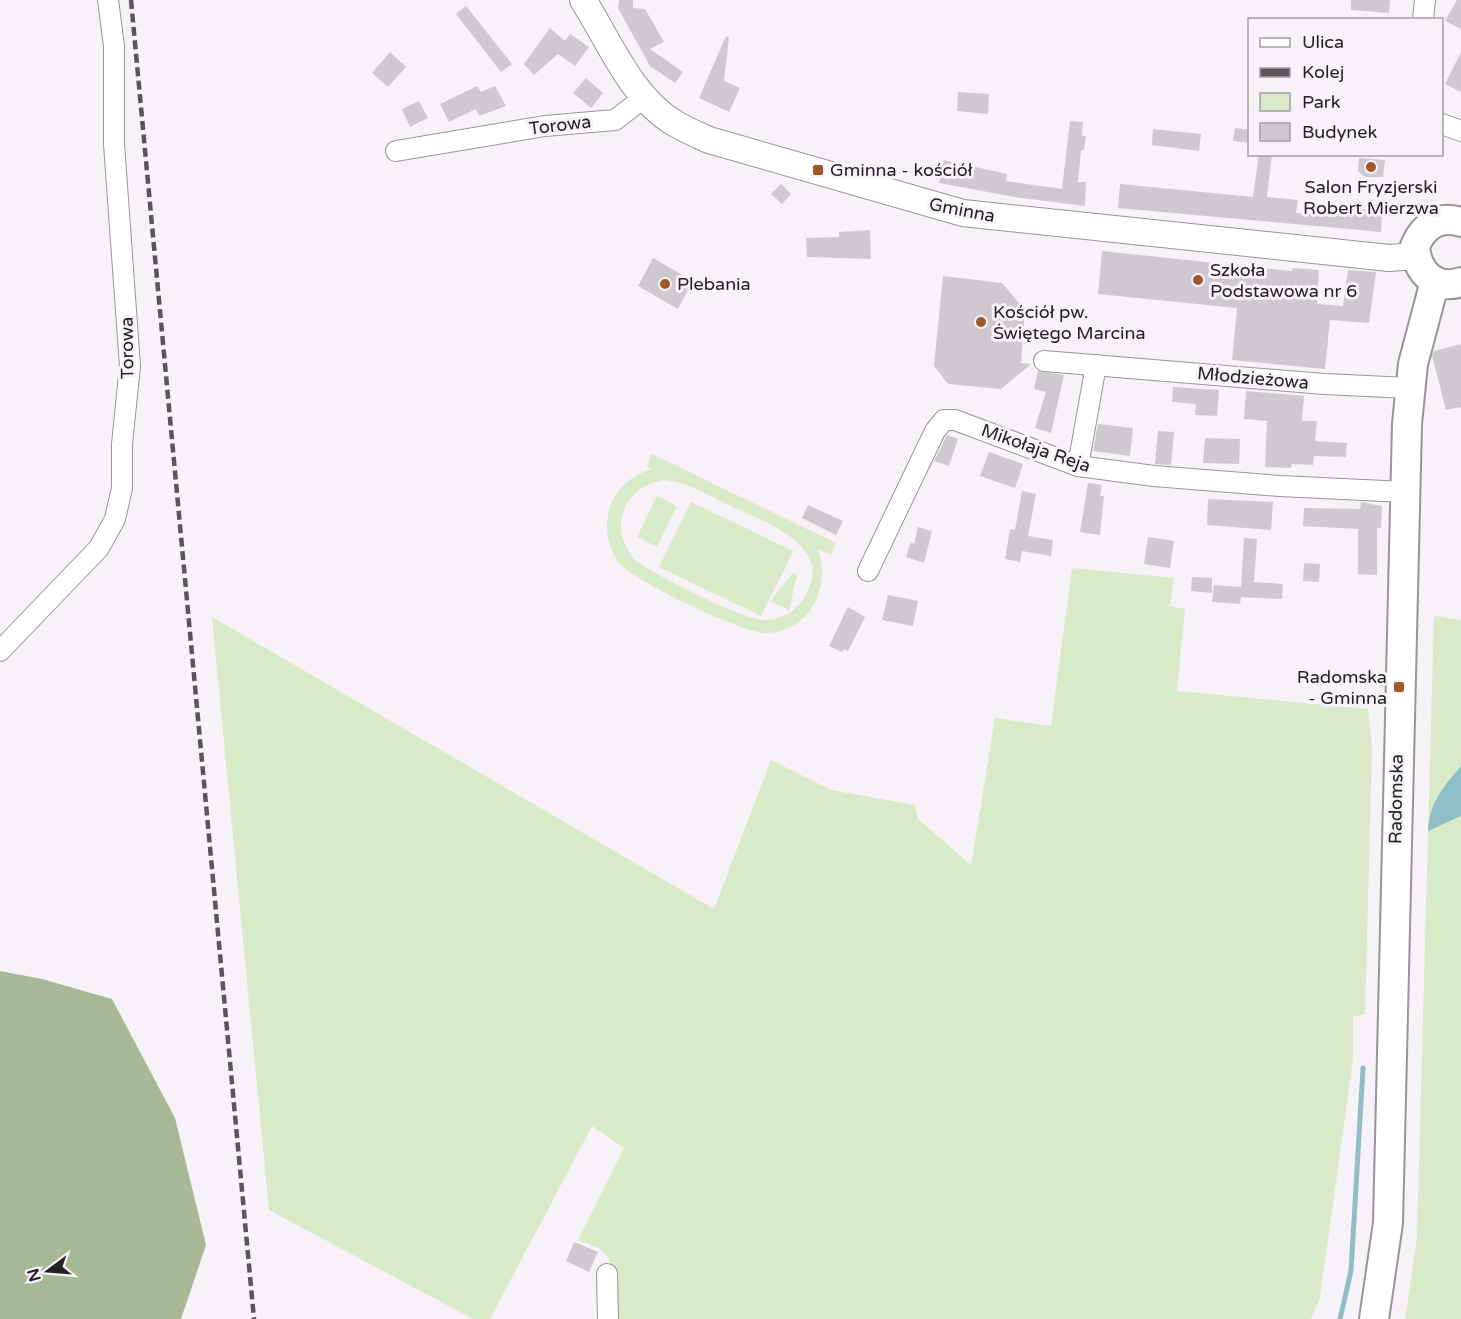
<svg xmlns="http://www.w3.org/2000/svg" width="1461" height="1319" viewBox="0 0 1461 1319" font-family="'Varela Round',sans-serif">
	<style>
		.green { fill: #d9eac8; fill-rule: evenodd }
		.forest { fill: #a7b897 }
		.water { fill: #90bec7 }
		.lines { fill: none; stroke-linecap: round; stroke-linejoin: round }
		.stream { stroke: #90bec7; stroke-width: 5 }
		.building { fill: #cdc9ce }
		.minor-casing { stroke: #989498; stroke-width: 22 }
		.tertiary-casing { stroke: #989498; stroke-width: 28 }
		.secondary-casing { stroke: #989498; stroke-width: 32 }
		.minor { stroke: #fff; stroke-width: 20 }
		.tertiary { stroke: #fff; stroke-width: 26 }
		.secondary { stroke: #fff; stroke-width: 28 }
		.rail { stroke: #585659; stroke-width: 4.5; stroke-dasharray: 9 4.5; stroke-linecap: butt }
		.poi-dot { fill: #9d592a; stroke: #f6f2f7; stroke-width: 2 }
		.labels { text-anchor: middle; stroke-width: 6; stroke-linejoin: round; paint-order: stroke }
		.street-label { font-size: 18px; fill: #232123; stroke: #f6f2f7 }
		.poi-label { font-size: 18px; fill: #232123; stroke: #f6f2f7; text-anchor: start }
	</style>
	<rect width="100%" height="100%" fill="#f6f2f7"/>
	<!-- green -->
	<g class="green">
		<path d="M652 454 836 543 831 555 818 549C832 587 809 634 764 633 741 632 634 581 620 564 607 548 604 526 610 507 617 487 632 475 652 469L647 466ZM664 480C688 482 710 496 731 506 766 523 837 546 804 598 796 611 781 620 766 620 741 620 661 577 637 562 607 532 621 487 664 480Z"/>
		<polygon points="657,496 677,506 657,547 637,537"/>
		<polygon points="691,502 793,551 761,616 659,567"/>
		<polygon points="1072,568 1174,578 1170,606 1185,609 1177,691 1368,709 1372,748 1365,1014 1353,1017 1353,1059 1320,1297 1311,1319 618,1319 609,1259 599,1248 578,1240 624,1148 592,1126 490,1319 473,1319 269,1210 212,617 714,909 771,760 831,790 915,805 918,819 971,865 995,718 1051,726"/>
		<polygon points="793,573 797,575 789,610 770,601"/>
		<polygon points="1434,616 1461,620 1461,1319 1405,1319 1417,1238"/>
	</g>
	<!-- forest -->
	<polygon class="forest" points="0,971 42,979 112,999 175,1118 206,1245 181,1319 0,1319"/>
	<!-- water -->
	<path class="water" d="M1461 766V816L1428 831C1429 803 1444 786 1461 766Z"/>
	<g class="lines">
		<!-- stream -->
		<polyline class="stream" points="1340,1319 1351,1271 1363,1068"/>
	</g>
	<!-- building -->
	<g class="building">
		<polygon points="619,0 633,0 633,8 645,9 664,42 650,49 683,72 675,83 650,66 618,8"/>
		<polygon points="1351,0 1390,0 1389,13 1351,10"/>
		<polygon points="1457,0 1461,0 1461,29 1445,21"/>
		<polygon points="466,6 512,64 501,72 456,14"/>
		<polygon points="550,28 565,41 570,34 589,47 575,66 558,54 534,75 524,64"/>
		<polygon points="726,36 729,37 724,81 740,88 729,112 699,98"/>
		<polygon points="390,52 406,67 388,87 372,73"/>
		<polygon points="1461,52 1461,92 1445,84"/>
		<polygon points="586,78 603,93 591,108 573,93"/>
		<polygon points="477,86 481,92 495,86 506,106 479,116 476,109 449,122 440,104"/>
		<polygon points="958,92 989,94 988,114 957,111"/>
		<polygon points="419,101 428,118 410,127 402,109"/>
		<polygon points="1070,121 1083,122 1082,136 1086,136 1084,150 1081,150 1078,182 1086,182 1085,206 1015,197 939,183 944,160 1007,174 1006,181 1062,189"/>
		<polygon points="1235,128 1250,130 1250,143 1233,141"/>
		<polygon points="1153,129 1201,134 1199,151 1152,145"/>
		<polygon points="1259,154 1272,154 1267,197 1298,200 1296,213 1331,215 1331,211 1361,213 1362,209 1382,210 1381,232 1118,208 1120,184 1253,197"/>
		<polygon points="1359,158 1385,160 1383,177 1365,177 1358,171"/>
		<polygon points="781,184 791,194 782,204 771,194"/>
		<polygon points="870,230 871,259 807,257 806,238 839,237 839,232"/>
		<polygon points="1102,251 1292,271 1293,268 1319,270 1317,304 1343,306 1348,270 1376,272 1369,323 1330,320 1325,369 1232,360 1237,308 1098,294"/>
		<polygon points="653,258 693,281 678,309 638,286"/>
		<polygon points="943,276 1002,283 1025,310 1021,363 1031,364 1001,389 948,384 934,366"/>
		<polygon points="1461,344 1461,407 1446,410 1432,355 1434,351"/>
		<polygon points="1038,371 1064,375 1051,433 1035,428 1046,392 1034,389"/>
		<polygon points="1173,387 1219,390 1217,416 1195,415 1196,404 1172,402"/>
		<polygon points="1246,391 1304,396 1302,421 1317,421 1315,441 1347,443 1346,457 1314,456 1313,465 1292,464 1291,468 1265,467 1267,421 1244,419"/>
		<polygon points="1098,424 1133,428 1130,456 1093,451"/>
		<polygon points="1158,431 1174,432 1171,465 1155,464"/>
		<polygon points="947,435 958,439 949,466 934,461"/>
		<polygon points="1205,438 1240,439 1239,464 1203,463"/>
		<polygon points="989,452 1023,464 1015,488 980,476"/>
		<polygon points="1088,483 1102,485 1100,496 1104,496 1100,535 1080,532"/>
		<polygon points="1022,491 1036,494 1028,536 1053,540 1051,556 1022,551 1020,562 1005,559 1010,529 1015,530"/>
		<polygon points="1208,499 1273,502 1271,530 1207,525"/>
		<polygon points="1361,502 1382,506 1381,528 1377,528 1377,575 1358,574 1358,529 1303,526 1304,508 1360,509"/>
		<polygon points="808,505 843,521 836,535 802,518"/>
		<polygon points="918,527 932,531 924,563 906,557 911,542 914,544"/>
		<polygon points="1148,537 1174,541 1170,568 1144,564"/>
		<polygon points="1244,538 1257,539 1254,582 1283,584 1282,599 1241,597 1240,604 1212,602 1214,585 1241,587"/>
		<polygon points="1304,563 1320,564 1319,582 1303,581"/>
		<polygon points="1192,577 1212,578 1212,593 1191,591"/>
		<polygon points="888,595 918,601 913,626 882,620"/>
		<polygon points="848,607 865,617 848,651 844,649 842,652 829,646"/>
		<polygon points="574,1242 598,1252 589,1272 566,1261"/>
	</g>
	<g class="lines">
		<!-- minor casing -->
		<g class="minor-casing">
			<g id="minor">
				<polyline points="1423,20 1425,0"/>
				<polyline points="1442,124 1461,131"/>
				<polyline points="396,151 545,126 615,120 645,97"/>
				<polyline points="1044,361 1324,384 1409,388"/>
				<polyline points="1078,466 1096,365"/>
				<polyline points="868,571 935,431 944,420 955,420 1078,466 1154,476 1280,486 1405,492"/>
				<polyline points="0,651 99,548 115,519 122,488 122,444 130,366 114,144 114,46 108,0"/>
				<polyline points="607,1274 608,1319"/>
			</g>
		</g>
		<!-- tertiary casing -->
		<g class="tertiary-casing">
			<path id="tertiary" d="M583 0C610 42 631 98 676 124 686 130 698 135 709 140L963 213 1389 258 1416 256"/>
		</g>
		<!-- secondary casing -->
		<g class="secondary-casing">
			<g id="secondary">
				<path d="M1461 222C1439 215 1423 226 1415 246 1417 272 1435 291 1461 282"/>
				<polyline points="1374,1319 1388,1223 1407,424 1413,364 1435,281"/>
			</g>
		</g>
		<!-- minor -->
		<use href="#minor" class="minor"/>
		<!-- tertiary -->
		<use href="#tertiary" class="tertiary"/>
		<!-- secondary -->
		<use href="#secondary" class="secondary"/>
		<!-- rail -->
		<polyline class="rail" points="131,0 254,1319"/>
	</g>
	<!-- markers -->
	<g class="poi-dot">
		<circle cx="1371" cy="167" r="6"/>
		<rect x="812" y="164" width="12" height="12" rx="3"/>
		<circle cx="1198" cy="280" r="6"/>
		<circle cx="665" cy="284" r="6"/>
		<circle cx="981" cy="322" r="6"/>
		<rect x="1393" y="681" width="12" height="12" rx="3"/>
	</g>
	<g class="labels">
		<!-- street labels -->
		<g class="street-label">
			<text transform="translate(560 125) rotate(-7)" y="6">Torowa</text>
			<text transform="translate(962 210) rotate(11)" y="6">Gminna</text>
			<text transform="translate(127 348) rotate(-91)" y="6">Torowa</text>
			<text transform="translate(1253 378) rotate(5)" y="6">Młodzieżowa</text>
			<text transform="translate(1036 448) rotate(19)" y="6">Mikołaja Reja</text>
			<text transform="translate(1396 799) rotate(-89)" y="6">Radomska</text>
		</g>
		<!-- poi labels -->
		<g class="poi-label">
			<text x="830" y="176">Gminna - kościół</text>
			<text x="1371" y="193" text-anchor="middle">Salon Fryzjerski<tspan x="1371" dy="21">Robert Mierzwa</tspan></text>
			<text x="1210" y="276">Szkoła<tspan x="1210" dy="21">Podstawowa nr 6</tspan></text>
			<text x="677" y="290">Plebania</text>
			<text x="993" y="318">Kościół pw.<tspan x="993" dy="21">Świętego Marcina</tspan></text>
			<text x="1387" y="683" text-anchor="end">Radomska<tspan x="1387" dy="21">- Gminna</tspan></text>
		</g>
	</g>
	<!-- legend -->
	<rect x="1248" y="18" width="195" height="138" fill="#f6f2f7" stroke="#a29ea2" stroke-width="1.5"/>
	<rect x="1260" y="38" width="30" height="9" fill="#ffffff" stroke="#a29ea2" stroke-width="1.5"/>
	<text x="1302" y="48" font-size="18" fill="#232123">Ulica</text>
	<rect x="1260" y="68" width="30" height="9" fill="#585659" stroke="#a29ea2" stroke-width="1.5"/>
	<text x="1302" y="78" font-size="18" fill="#232123">Kolej</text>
	<rect x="1260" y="93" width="30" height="18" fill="#d9eac8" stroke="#a29ea2" stroke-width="1.5"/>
	<text x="1302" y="108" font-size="18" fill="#232123">Park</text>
	<rect x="1260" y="123" width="30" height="18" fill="#cdc9ce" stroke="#a29ea2" stroke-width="1.5"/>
	<text x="1302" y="138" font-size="18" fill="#232123">Budynek</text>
	<!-- north arrow -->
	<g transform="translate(48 1271) rotate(254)" stroke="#f6f2f7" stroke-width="4.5" paint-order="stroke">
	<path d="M0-4.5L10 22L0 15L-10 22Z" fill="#232123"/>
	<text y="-9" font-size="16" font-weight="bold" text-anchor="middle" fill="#232123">N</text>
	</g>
</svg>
